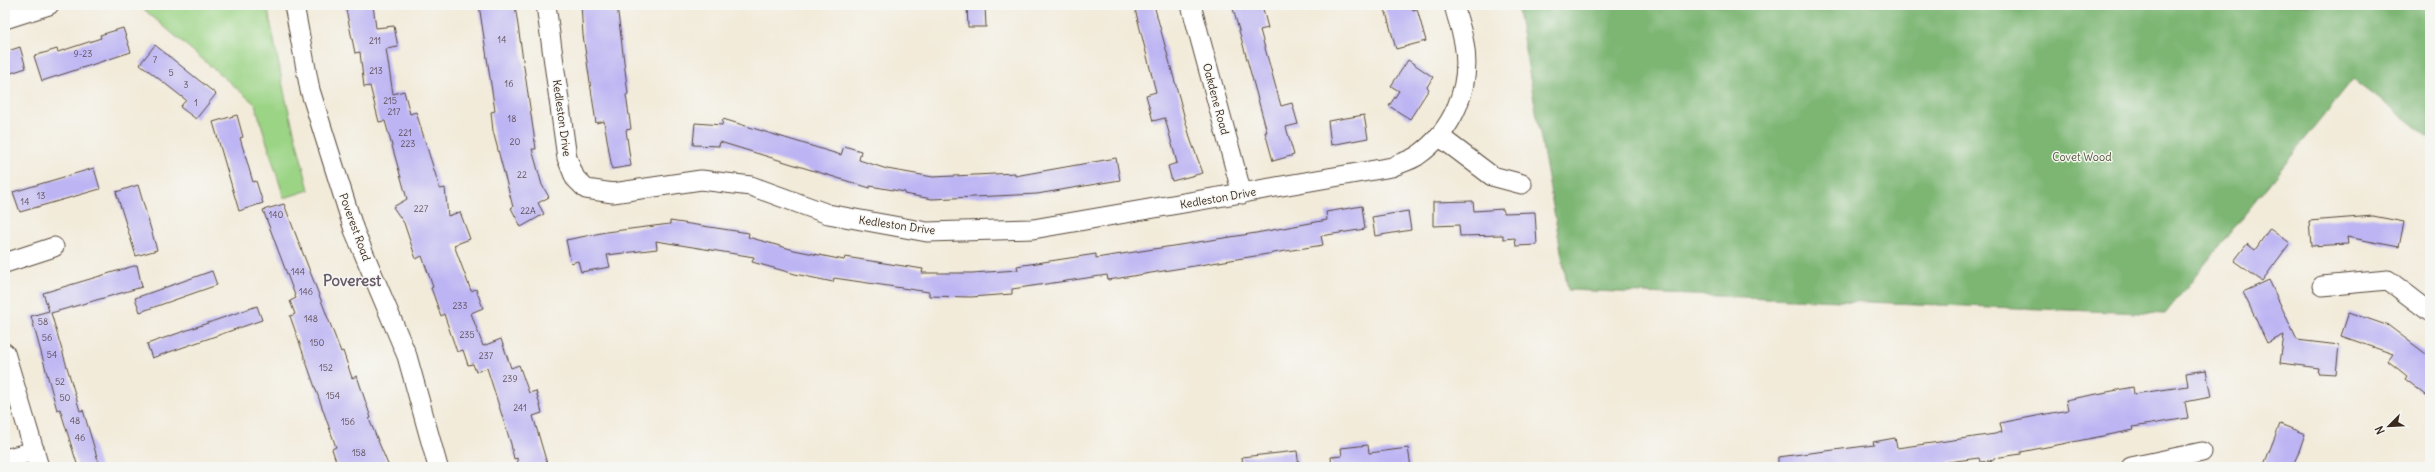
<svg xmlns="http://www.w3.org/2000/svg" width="2435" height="472" viewBox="0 0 2435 472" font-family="Delius,sans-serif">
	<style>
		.green { fill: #9cd486; stroke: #6c7f52 }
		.forest { fill: #7db673; stroke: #5c7048 }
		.building { fill: #bdb5f3 }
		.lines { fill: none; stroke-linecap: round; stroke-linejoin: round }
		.minor-casing { stroke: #56473a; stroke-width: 21 }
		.minor { stroke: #fff; stroke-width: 19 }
		.labels { text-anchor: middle; stroke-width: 3; stroke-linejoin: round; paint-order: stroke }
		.number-label { font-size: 9px; fill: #5c4d53 }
		.street-label { font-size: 11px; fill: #3b2a1e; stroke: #f6f6f2 }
		.park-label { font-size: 11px; fill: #535438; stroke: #f6f6f2 }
		.district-label { font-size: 15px; font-weight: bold; fill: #685b69; stroke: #f6f6f2 }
	</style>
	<rect width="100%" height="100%" fill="#f6f6f2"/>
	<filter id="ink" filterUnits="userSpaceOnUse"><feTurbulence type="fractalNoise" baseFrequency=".025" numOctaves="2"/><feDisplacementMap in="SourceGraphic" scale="8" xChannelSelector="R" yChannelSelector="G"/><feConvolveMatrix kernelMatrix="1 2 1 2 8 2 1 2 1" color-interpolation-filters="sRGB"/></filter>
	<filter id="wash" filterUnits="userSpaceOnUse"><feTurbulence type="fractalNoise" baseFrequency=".012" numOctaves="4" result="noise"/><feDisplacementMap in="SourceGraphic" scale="16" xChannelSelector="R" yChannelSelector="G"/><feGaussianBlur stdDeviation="0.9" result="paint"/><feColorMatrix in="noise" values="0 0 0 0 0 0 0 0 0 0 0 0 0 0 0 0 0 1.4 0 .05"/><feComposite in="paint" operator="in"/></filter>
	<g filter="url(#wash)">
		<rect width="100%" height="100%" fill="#f2ebda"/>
		<!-- green -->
		<polygon class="green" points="139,5 267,5 285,96 309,190 284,198 255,104"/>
		<!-- forest -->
		<polygon class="forest" points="1517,5 2430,5 2430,138 2353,79 2165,314 1568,290"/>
		<g id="blocks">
			<!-- building -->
			<g class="building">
				<polygon points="345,5 373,5 376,28 394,26 398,47 386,49 393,94 404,91 410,114 416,112 440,189 445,188 448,216 460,212 470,239 454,245 471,291 476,289 483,308 471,313 483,346 501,339 511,368 519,365 529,393 536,391 542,413 533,416 548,467 518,467 517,458 514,459 511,444 487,368 476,372 473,364 468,365 463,350 457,352 444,314 441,316 431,288 433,287 422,256 416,259 404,223 393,207 407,199 385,121 379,122 370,86 364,87 360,52 355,53"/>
				<polygon points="479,5 515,5 536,149 532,149 542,185 549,197 538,203 544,214 521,227 511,208 513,207 493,131 491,112 495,111"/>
				<polygon points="581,5 617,5 628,94 626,95 631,129 626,130 631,166 612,169 604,121 596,123 583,35"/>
				<polygon points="967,5 985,5 986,27 968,27"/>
				<polygon points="1134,5 1154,5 1191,141 1203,173 1172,181 1168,166 1177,163 1165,118 1153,121 1146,95 1156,92"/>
				<polygon points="1232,5 1262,5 1268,28 1260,30 1281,106 1292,103 1298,124 1286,127 1294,155 1273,161 1265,132 1267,132"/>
				<polygon points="1384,5 1411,5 1413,10 1417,9 1426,41 1396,49"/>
				<polygon points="123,28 131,52 42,81 34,56 57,49 58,52 101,38 100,35"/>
				<polygon points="155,45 216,94 196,119 180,107 186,100 140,64"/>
				<polygon points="20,47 26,68 5,75 5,52"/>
				<polygon points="1408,60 1433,77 1427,87 1429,89 1410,119 1389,106 1399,91 1391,86"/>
				<polygon points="237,115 243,137 240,138 253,182 256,181 263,203 239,211 213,122"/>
				<polygon points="1364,115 1368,138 1331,145 1328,121"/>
				<polygon points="723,119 841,155 844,146 861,151 859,160 887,169 933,177 1015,173 1015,176 1116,158 1120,180 1037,194 932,199 904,194 905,192 870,186 870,188 720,142 719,146 693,145 695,123 722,125"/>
				<polygon points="94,168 100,189 20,212 13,192"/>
				<polygon points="138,185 157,250 136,256 116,192"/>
				<polygon points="1473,201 1474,211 1503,209 1504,213 1535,212 1537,245 1516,246 1515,238 1503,239 1503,235 1460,236 1459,225 1433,226 1433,202"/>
				<polygon points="284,204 341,352 343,351 352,378 357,376 371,418 369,419 389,467 338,467 332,449 336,447 290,316 295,314 290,301 296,298 263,210"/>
				<polygon points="1362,206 1365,229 1321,236 1323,245 1108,280 1107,275 1012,289 1012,294 971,297 929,296 929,292 834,278 833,282 795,274 752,262 754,257 656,241 657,249 607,255 610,267 581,272 578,261 571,263 566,240 606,232 670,224 670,221 749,233 748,237 794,250 844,260 845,257 923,269 922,273 972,273 1018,270 1017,266 1096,254 1096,258 1256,233 1327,220 1326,212"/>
				<polygon points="1408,211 1411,230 1375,236 1372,217"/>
				<polygon points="2373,216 2404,222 2399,247 2347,237 2348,244 2311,246 2309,221"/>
				<polygon points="2270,228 2290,243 2262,281 2234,261 2247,244 2255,250"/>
				<polygon points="137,265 142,287 51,313 80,411 83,410 100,467 78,467 60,409 57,410 31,316 49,311 43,293"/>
				<polygon points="212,271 217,285 140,312 135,298"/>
				<polygon points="2269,280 2297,340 2339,345 2336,374 2318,373 2319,368 2280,363 2284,335 2267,343 2243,292"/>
				<polygon points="257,306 262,320 152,358 147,344"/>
				<polygon points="2349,312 2389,326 2430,357 2430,398 2405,379 2407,376 2388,361 2393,354 2341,336"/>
				<polygon points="2206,370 2211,397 2185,402 2188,418 2133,427 2134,430 2021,452 2021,454 1994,458 1994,460 1980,462 1979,458 1948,462 1949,467 1914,467 1914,464 1895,467 1778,467 1778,457 1874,445 1873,442 1895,438 1897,448 1995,434 2002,432 2000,423 2068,410 2066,400 2133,387 2134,394 2188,386 2186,373"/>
				<polygon points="2280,424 2305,434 2298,454 2292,467 2263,467"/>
				<polygon points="1368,445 1369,453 1408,448 1411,467 1332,467 1331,457 1342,456 1341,448"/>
				<polygon points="1297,451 1299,467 1243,467 1242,457"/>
			</g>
		</g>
	</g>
	<g filter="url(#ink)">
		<use href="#blocks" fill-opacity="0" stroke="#56473a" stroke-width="1"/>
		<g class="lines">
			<!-- minor casing -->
			<g class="minor-casing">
				<g id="minor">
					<polyline points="294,5 310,90 354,230 407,356 438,467"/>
					<path d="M546 5 567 158 575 178 586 189 613 193 701 180 751 186 828 214 927 232 1033 229 1392 167C1400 163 1409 161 1417 156 1453 131 1472 87 1464 43 1462 31 1457 18 1454 5"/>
					<polyline points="1191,5 1242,194"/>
					<polyline points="5,19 49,5"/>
					<polyline points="1439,136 1492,176 1522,184"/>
					<polyline points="5,263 54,247"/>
					<polyline points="2322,286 2388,280 2430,312"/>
					<polyline points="5,353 39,467"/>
					<polyline points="5,459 35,451"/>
					<polyline points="2131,467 2202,452"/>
				</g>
			</g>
			<!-- minor -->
			<use href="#minor" class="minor"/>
		</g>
	</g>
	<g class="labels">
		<!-- number labels -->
		<g class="number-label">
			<text x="502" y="43">14</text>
			<text x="375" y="44">211</text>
			<text x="83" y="57">9-23</text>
			<text x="155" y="63">7</text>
			<text x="376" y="74">213</text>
			<text x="171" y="76">5</text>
			<text x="509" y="87">16</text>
			<text x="186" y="88">3</text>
			<text x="390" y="104">215</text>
			<text x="196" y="106">1</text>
			<text x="394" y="115">217</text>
			<text x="512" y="122">18</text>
			<text x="405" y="136">221</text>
			<text x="515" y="145">20</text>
			<text x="408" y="147">223</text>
			<text x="522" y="178">22</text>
			<text x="41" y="199">13</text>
			<text x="25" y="205">14</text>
			<text x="421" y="212">227</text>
			<text x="528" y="214">22A</text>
			<text x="276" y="218">140</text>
			<text x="298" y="275">144</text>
			<text x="306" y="295">146</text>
			<text x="460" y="309">233</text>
			<text x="311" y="322">148</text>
			<text x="43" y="325">58</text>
			<text x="467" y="338">235</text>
			<text x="47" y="341">56</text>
			<text x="317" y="346">150</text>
			<text x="52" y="358">54</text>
			<text x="486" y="359">237</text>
			<text x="326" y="371">152</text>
			<text x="510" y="382">239</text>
			<text x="60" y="385">52</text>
			<text x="333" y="399">154</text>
			<text x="65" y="401">50</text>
			<text x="520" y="411">241</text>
			<text x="75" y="424">48</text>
			<text x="348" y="425">156</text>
			<text x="80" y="441">46</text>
			<text x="359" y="456">158</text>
		</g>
		<!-- street labels -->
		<g class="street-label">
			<text transform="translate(1216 99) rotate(75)" y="4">Oakdene Road</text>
			<text transform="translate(562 118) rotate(82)" y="4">Kedleston Drive</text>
			<text transform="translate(1218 198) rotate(-10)" y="4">Kedleston Drive</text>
			<text transform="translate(897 225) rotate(8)" y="4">Kedleston Drive</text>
			<text transform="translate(355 227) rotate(70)" y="4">Poverest Road</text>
		</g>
		<!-- park labels -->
		<g class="park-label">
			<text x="2082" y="161">Covet Wood</text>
		</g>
		<!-- district labels -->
		<g class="district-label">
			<text x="352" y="286">Poverest</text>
		</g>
	</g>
	<!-- margin -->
	<rect width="2435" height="472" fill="none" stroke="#f6f6f2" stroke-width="20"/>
	<!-- north arrow -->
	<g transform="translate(2389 426) rotate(246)" stroke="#f6f6f2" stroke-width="3" paint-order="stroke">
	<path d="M0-3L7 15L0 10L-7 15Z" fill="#3b2a1e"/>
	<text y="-6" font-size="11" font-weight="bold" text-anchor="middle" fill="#3b2a1e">N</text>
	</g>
</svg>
